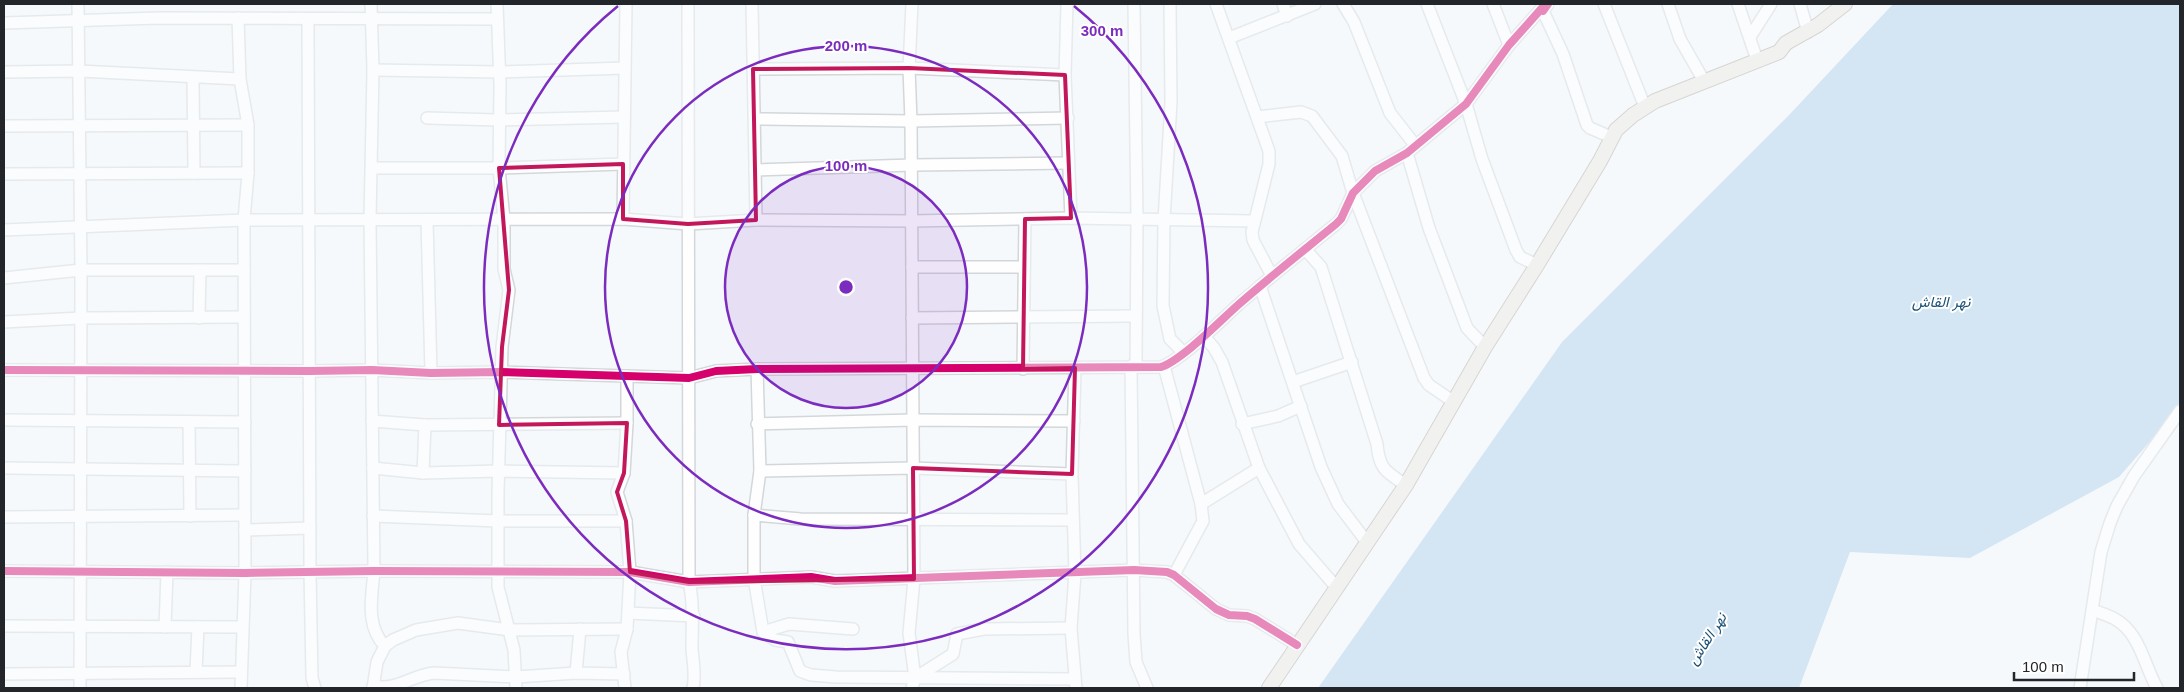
<svg xmlns="http://www.w3.org/2000/svg" width="2184" height="692" viewBox="0 0 2184 692" font-family="Helvetica,Vazirmatn,sans-serif">
	<style>
		.water { fill: #abceea }
		.lines { fill: none; stroke-linecap: round; stroke-linejoin: round }
		.minor-casing { stroke: #d3d7da; stroke-width: 14 }
		.major-casing { stroke: #b0a9a0; stroke-width: 16 }
		.minor { stroke: #fefeff; stroke-width: 11 }
		.major { stroke: #ebe6e1; stroke-width: 14 }
		.cycleway-casing { stroke: #fff; stroke-width: 11 }
		.cycleway { stroke: #d6006c; stroke-width: 8 }
		.marked { fill: none; stroke: #c2185b; stroke-width: 4; stroke-linejoin: round }
		.ring { fill: none; stroke: #7b2cbf; stroke-width: 2.5 }
		.labels { text-anchor: middle; stroke-width: 4; stroke-linejoin: round; paint-order: stroke }
		.water-label { font-size: 15px; font-style: italic; fill: #1b5177; stroke: #fff }
		.centre { fill: #7b2cbf; stroke: #fff; stroke-width: 2.5 }
		.ring-label { font-size: 15px; text-anchor: middle; font-weight: bold; fill: #7b2cbf; stroke: #fff; stroke-width: 4; stroke-linejoin: round; paint-order: stroke }
	</style>
	<rect width="100%" height="100%" fill="#f6f9fc"/>
	<!-- water -->
	<polygon class="water" points="1893,4 2180,4 2180,407 2119,477 1970,558 1850,552 1799,688 1318,688 1562,342 1790,114"/>
	<g class="lines">
		<!-- minor casing -->
		<g class="minor-casing">
			<g id="minor">
				<polyline points="78,4 81,270 80,688"/>
				<path d="M371 4 373 70 370 220 374 571C372 596 365 626 385 646"/>
				<polyline points="497,4 500,85 499,168 504,220 504,269 509,290 502,347 498,493 498,587 514,650 516,688"/>
				<path d="M688 4 689 582C694 604 692 626 692 649 693 662 696 675 693 688"/>
				<polyline points="752,4 756,220"/>
				<polyline points="912,4 909,68 911,121 914,579 909,633 915,678 912,688"/>
				<polyline points="1067,4 1065,75 1071,218"/>
				<polyline points="1134,4 1137,219 1136,366"/>
				<polyline points="1170,4 1171,102 1164,220 1163,306 1170,339 1183,352"/>
				<polyline points="1216,4 1269,151 1269,164 1252,232 1253,240 1272,276"/>
				<polyline points="1283,4 1287,16"/>
				<polyline points="1343,4 1354,22 1390,113 1415,145"/>
				<polyline points="1427,4 1466,104 1482,159 1516,250 1520,257 1537,265"/>
				<polyline points="1493,4 1509,45"/>
				<polyline points="1604,4 1645,107"/>
				<polyline points="1668,4 1680,39 1704,81"/>
				<polyline points="1738,4 1757,60"/>
				<polyline points="1800,4 1808,32"/>
				<polyline points="1543,11 1563,54 1587,125 1590,128 1611,137"/>
				<polyline points="238,18 240,79 248,125 248,173 244,220 245,573 241,688"/>
				<polyline points="308,19 310,572 312,678 315,688"/>
				<polyline points="4,23 158,18 497,19"/>
				<polyline points="1750,37 1771,4"/>
				<polyline points="1229,38 1315,4"/>
				<polyline points="753,69 909,68 1065,75"/>
				<polyline points="373,70 499,72 625,68"/>
				<polyline points="4,72 79,71 240,79"/>
				<polyline points="193,78 194,173"/>
				<polyline points="1257,117 1301,112 1312,116 1342,156 1353,193 1424,378 1429,385 1454,402"/>
				<polyline points="427,118 498,120 624,117"/>
				<polyline points="755,119 911,121 1068,118"/>
				<polyline points="4,126 248,125"/>
				<polyline points="1407,153 1429,228 1467,328 1485,347"/>
				<polyline points="372,168 499,168 623,164"/>
				<polyline points="755,170 912,165 1068,163"/>
				<polyline points="4,174 248,173"/>
				<polyline points="623,219 626,4"/>
				<polyline points="427,220 431,373"/>
				<polyline points="4,230 244,220 623,219 688,224 756,220 911,221 1071,218 1253,221"/>
				<path d="M1305 249 1321 267 1377 444C1379 469 1386 472 1406 485"/>
				<polyline points="912,267 1024,267"/>
				<polyline points="4,278 81,270 244,270"/>
				<polyline points="1260,286 1321,467 1338,504 1366,541"/>
				<polyline points="199,318 200,270"/>
				<polyline points="912,318 1136,316"/>
				<polyline points="4,322 81,318 244,317"/>
				<polyline points="1204,336 1214,348 1222,362 1259,468 1299,544 1337,588"/>
				<polyline points="1131,366 1134,634 1136,662 1147,688"/>
				<polyline points="1164,366 1201,504 1203,521 1174,575"/>
				<polyline points="1075,368 1072,474 1075,574 1071,628 1076,688"/>
				<polyline points="757,369 760,471 754,515 754,578 763,632 775,640 788,642 800,671 811,675 836,677 1075,679"/>
				<polyline points="1023,369 1025,219"/>
				<path d="M4 370 309 371 372 370 431 373 501 372 689 378 716 371 757 369 1161 367C1182 360 1220 321 1238 305 1270 277 1303 251 1336 224L1341 219 1353 193 1375 171 1407 153 1466 104 1509 45 1542 8 1543 11 1548 4"/>
				<polyline points="1293,382 1352,362"/>
				<polyline points="4,420 245,422"/>
				<polyline points="372,421 425,425 627,423"/>
				<polyline points="189,422 190,516"/>
				<polyline points="757,424 913,420 1074,421"/>
				<polyline points="1242,424 1278,416 1301,406"/>
				<polyline points="4,468 245,471"/>
				<polyline points="373,468 423,473 498,471 624,473"/>
				<polyline points="760,471 913,468 1072,474"/>
				<polyline points="423,473 425,425"/>
				<polyline points="1201,504 1259,468"/>
				<polyline points="754,515 801,519 1073,520"/>
				<polyline points="373,516 498,521 626,521"/>
				<polyline points="4,517 245,515"/>
				<polyline points="245,530 310,528"/>
				<polyline points="4,571 245,573 374,571 630,572 689,582 811,577 835,581 1134,570 1167,572 1174,575 1216,609 1229,615 1247,616 1255,619 1297,645"/>
				<path d="M2093 610C2100 613 2108 615 2115 619 2140 633 2144 665 2157 688"/>
				<polyline points="628,613 694,616"/>
				<polyline points="4,626 242,627"/>
				<polyline points="165,627 167,572"/>
				<polyline points="763,632 789,624 853,629"/>
				<polyline points="196,672 198,627"/>
				<polyline points="576,673 580,629"/>
				<polyline points="4,674 241,672"/>
				<polyline points="915,678 953,654 957,634 984,629 1071,628"/>
				<path d="M373 686C397 691 412 675 434 673L516 677 576 673 624 674"/>
				<polyline points="373,688 377,662 385,646 393,640 416,630 458,623 510,630 627,629"/>
				<polyline points="625,688 621,652 627,629 630,572 626,521 617,492 624,473 627,423 627,376"/>
				<polyline points="2080,688 2101,552 2110,523 2117,506 2134,476 2180,411"/>
			</g>
		</g>
		<!-- major casing -->
		<g class="major-casing">
			<polyline id="major" points="1269,688 1406,485 1485,347 1537,265 1600,161 1616,130 1633,115 1655,101 1779,52 1786,43 1818,25 1845,4"/>
		</g>
		<!-- minor -->
		<use href="#minor" class="minor"/>
		<!-- major -->
		<use href="#major" class="major"/>
		<!-- cycleway casing -->
		<g class="cycleway-casing">
			<g id="cycleway">
				<path d="M4 370 309 371 372 370 431 373 501 372 689 378 716 371 757 369 1161 367C1182 360 1220 321 1238 305 1270 277 1303 251 1336 224L1341 219 1353 193 1375 171 1407 153 1466 104 1509 45 1542 8 1543 11 1548 4"/>
				<polyline points="4,571 245,573 374,571 630,572 689,582 811,577 835,581 1134,570 1167,572 1174,575 1216,609 1229,615 1247,616 1255,619 1297,645"/>
			</g>
		</g>
		<!-- cycleway -->
		<use href="#cycleway" class="cycleway"/>
	</g>
	<!-- marked area -->
	<path d="M0 0H2184V692H0ZM909 68 1065 75 1071 218 1025 219 1023 369 1075 368 1072 474 913 468 914 579 689 582 630 572 626 521 617 492 624 473 627 423 499 425 502 347 509 290 499 168 623 164V219L688 224 756 220 753 69Z" fill="#f6f9fc" fill-opacity=".55" fill-rule="evenodd"/>
	<path class="marked" d="M909 68 1065 75 1071 218 1025 219 1023 369 1075 368 1072 474 913 468 914 579 689 582 630 572 626 521 617 492 624 473 627 423 499 425 502 347 509 290 499 168 623 164V219L688 224 756 220 753 69Z"/>
	<!-- distance rings -->
	<circle cx="846" cy="287" r="121" fill="#7b2cbf" fill-opacity=".12"/>
	<g class="ring">
		<circle cx="846" cy="287" r="121"/>
		<circle cx="846" cy="287" r="241"/>
		<path d="M1074 6A362 362 0 1 1 618 6"/>
	</g>
	<g class="labels">
		<!-- water labels -->
		<g class="water-label">
			<text x="1941" y="307">نهر القاش</text>
			<text transform="translate(1707 639) rotate(-57)" y="5">نهر القاش</text>
		</g>
	</g>
	<circle cx="846" cy="287" r="8" class="centre"/>
	<g class="ring-label">
		<text x="1102" y="36">300 m</text>
		<text x="846" y="51">200 m</text>
		<text x="846" y="171">100 m</text>
	</g>
	<!-- border -->
	<rect width="2184" height="692" fill="none" stroke="#222529" stroke-width="10"/>
	<!-- scale -->
	<path d="M2014 672v8h120v-8" fill="none" stroke="#222529" stroke-width="2.5"/>
	<text x="2022" y="672" font-size="15" fill="#222529" stroke="#ffffff" stroke-width="4" paint-order="stroke">100 m</text>
</svg>
